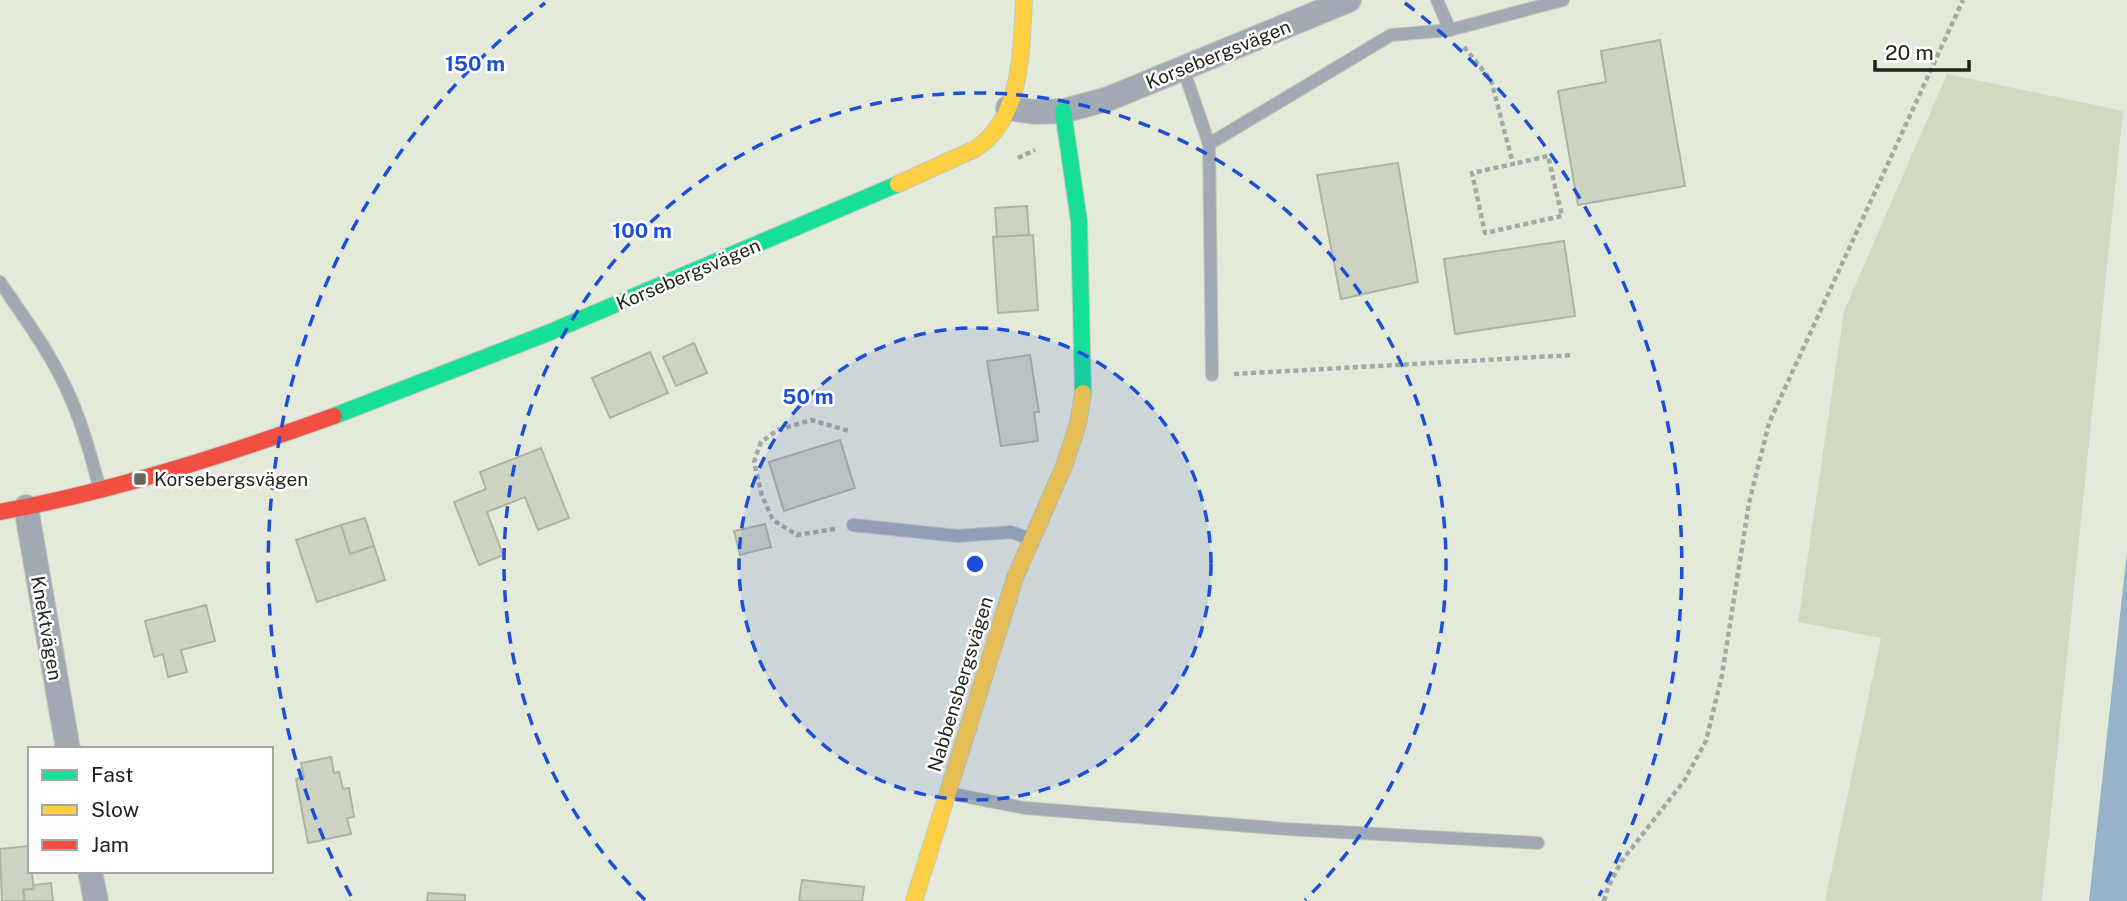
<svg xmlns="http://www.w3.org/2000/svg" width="2127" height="901" viewBox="0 0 2127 901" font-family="'Public Sans',sans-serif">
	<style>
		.green { fill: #d1dac0 }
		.water { fill: #98b2c9 }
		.building { fill: #cdd3c2; stroke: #aeb3a6; stroke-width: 2 }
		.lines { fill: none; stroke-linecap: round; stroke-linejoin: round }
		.lane-casing { stroke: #c4c8bc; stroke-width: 14 }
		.street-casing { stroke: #c4c8bc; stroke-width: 26 }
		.fast-casing { stroke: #c4c8bc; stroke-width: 18 }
		.slow-casing { stroke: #c4c8bc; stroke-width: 18 }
		.jam-casing { stroke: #c4c8bc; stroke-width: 18 }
		.path { stroke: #a3a9a7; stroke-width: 4.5; stroke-dasharray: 5 3.5; stroke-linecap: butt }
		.lane { stroke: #a1aab2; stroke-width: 12 }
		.street { stroke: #a1aab2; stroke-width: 24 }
		.fast { stroke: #16e098; stroke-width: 16 }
		.slow { stroke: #ffcf43; stroke-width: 16 }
		.jam { stroke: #f24e42; stroke-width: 16 }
		.ring { fill: none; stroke: #1d4ed8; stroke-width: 3.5; stroke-dasharray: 12 9 }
		.poi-dot { fill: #64685c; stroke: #fff; stroke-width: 2.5 }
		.labels { text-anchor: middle; stroke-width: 5; stroke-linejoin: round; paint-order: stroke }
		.street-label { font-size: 19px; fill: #1f2218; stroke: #fff }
		.poi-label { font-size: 19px; fill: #1f2218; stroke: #fff; text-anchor: start }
		.centre { fill: #1d4ed8; stroke: #fff; stroke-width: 3.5 }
		.ring-label { font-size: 21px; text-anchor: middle; font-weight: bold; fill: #1d4ed8; stroke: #fff; stroke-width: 5; stroke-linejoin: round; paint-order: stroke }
	</style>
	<rect width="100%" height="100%" fill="#e4ead9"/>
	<!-- green -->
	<polygon class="green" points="1947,74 2123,111 2042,901 1825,901 1881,638 1798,622 1844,311"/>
	<!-- water -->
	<polygon class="water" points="2127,551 2127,901 2089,901"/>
	<!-- building -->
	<g class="building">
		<polygon points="1660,40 1685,186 1578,205 1558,91 1606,82 1601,51"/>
		<polygon points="1398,163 1418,282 1341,299 1317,175"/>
		<polygon points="1027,206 1029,235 997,237 995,208"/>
		<polygon points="1033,235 1038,310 998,313 993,237"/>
		<polygon points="1564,241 1575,316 1455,334 1444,259"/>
		<polygon points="694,343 707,373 676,386 663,357"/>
		<polygon points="650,352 668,393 610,418 592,378"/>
		<polygon points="1030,355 1039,412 1034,412 1038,441 1001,446 987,361"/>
		<polygon points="840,440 855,488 784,511 769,462"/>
		<polygon points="541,448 569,518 538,530 525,497 487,512 503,555 479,565 454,502 486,489 480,472"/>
		<polygon points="365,518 374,546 350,554 341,525"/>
		<polygon points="765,524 771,547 740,555 734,531"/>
		<polygon points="341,525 350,554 374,546 385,580 317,602 296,540"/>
		<polygon points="206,605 215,641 181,650 187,672 168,677 163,654 154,657 145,621"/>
		<polygon points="331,757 334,773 339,772 343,789 349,788 354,817 347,818 351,834 308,843 296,779 304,777 301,763"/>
		<polygon points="28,846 34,889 23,890 25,901 2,901 0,849"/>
		<polygon points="802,880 864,887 862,901 799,901"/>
		<polygon points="51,883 53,901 25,901 23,890 34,889 33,885"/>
		<polygon points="428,893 465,895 465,901 427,901"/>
	</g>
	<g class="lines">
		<!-- lane casing -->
		<g class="lane-casing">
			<g id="lane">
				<polyline points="1437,0 1450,30"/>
				<polyline points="1183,68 1209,144 1391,35 1450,30 1563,0"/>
				<polyline points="1209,144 1212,375"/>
				<path d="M0 282C23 316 49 351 66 388 81 419 90 453 99 486"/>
				<polyline points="853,525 958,536 1011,532 1031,539"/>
				<polyline points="948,793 1025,808 1286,829 1538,843"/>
			</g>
		</g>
		<!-- street casing -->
		<g class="street-casing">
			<g id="street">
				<polyline points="1008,108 1034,112 1063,111 1108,99 1349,0"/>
				<polyline points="26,507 68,749"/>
				<polyline points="90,871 96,901"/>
			</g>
		</g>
		<!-- fast casing -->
		<g class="fast-casing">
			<g id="fast">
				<polyline points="1063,111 1079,221 1083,393"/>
				<polyline points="334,416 548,333 898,184"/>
			</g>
		</g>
		<!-- slow casing -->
		<g class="slow-casing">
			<g id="slow">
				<path d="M898 184 975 149C1023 118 1021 50 1024 0"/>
				<polyline points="914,901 1015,578 1064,466 1078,424 1083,393"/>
			</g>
		</g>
		<!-- jam casing -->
		<g class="jam-casing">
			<path id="jam" d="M0 512C114 491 225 455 334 416"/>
		</g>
		<!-- path -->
		<g class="path">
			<polyline points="1464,47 1491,80 1513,164 1472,173 1485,233 1562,216 1548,156 1513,164"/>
			<polyline points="1018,158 1035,150"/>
			<polyline points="1234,374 1573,355"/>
			<polyline points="835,529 797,535 773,520 762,496 754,462 761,442 778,430 811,420 849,431"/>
			<polyline points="1604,901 1608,887 1621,862 1684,781 1706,741 1722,675 1749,503 1769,423 1963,0"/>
		</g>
		<!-- lane -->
		<use href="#lane" class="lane"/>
		<!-- street -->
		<use href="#street" class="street"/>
		<!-- fast -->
		<use href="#fast" class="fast"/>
		<!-- slow -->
		<use href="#slow" class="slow"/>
		<!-- jam -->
		<use href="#jam" class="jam"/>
	</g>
	<!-- distance rings -->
	<circle cx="975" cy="564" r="236" fill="#1d4ed8" fill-opacity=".12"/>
	<g class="ring">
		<circle cx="975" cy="564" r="236"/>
		<path d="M645 900A471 471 0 1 1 1305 900"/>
		<path d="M351 896A707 707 0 0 1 545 3M1405 3A707 707 0 0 1 1599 896"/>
	</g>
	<!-- markers -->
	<rect class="poi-dot" x="133" y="472" width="14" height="14" rx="3.5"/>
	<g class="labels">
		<!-- street labels -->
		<g class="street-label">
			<text transform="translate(1218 54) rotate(-22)" y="7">Korsebergsvägen</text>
			<text transform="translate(688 274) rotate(-23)" y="7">Korsebergsvägen</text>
			<text transform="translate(47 628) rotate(80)" y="7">Knektvägen</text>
			<text transform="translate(960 684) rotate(-73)" y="7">Nabbensbergsvägen</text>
		</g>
		<!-- poi labels -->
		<g class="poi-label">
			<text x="154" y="486">Korsebergsvägen</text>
		</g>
	</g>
	<circle cx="975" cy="564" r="10" class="centre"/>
	<g class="ring-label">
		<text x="475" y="71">150 m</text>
		<text x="642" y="238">100 m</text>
		<text x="808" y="404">50 m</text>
	</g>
	<!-- legend -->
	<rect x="28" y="747" width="245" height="126" fill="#ffffff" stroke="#a5a7a3" stroke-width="2"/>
	<rect x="42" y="770" width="35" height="10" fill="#16e098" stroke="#a5a7a3" stroke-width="2"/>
	<text x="91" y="782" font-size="21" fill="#1f2218">Fast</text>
	<rect x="42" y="805" width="35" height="10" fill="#ffcf43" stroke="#a5a7a3" stroke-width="2"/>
	<text x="91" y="817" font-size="21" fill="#1f2218">Slow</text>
	<rect x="42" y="840" width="35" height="10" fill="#f24e42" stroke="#a5a7a3" stroke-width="2"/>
	<text x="91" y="852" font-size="21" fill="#1f2218">Jam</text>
	<!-- scale -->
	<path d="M1875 60v10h94v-10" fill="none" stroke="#1f2218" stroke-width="3.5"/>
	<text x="1885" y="60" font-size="21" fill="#1f2218" stroke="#ffffff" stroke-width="5" paint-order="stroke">20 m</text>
</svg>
